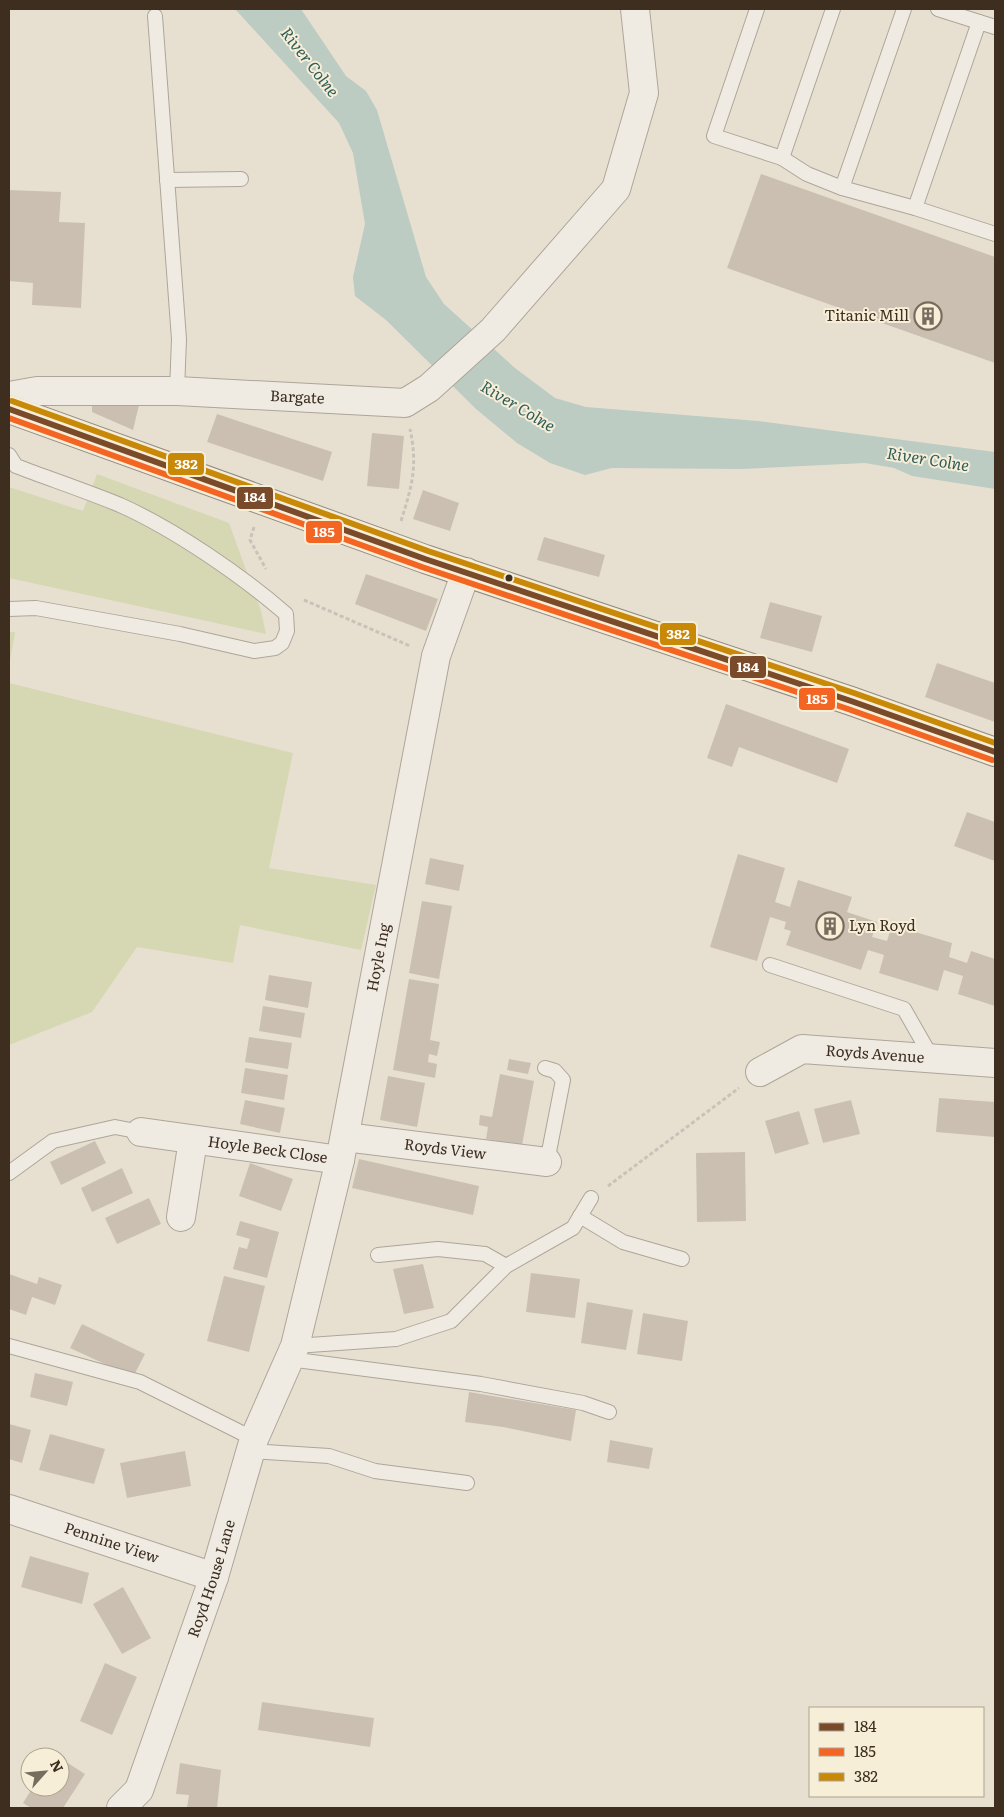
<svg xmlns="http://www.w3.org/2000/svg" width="1004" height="1817" viewBox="0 0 1004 1817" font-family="Literata,serif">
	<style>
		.green { fill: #d6d7b3 }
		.water { fill: #bcccc2 }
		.building { fill: #cbbfb2 }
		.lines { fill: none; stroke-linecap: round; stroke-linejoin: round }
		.lane-casing { stroke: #ada599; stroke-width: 16 }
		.street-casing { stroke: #ada599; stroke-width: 30 }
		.primary-casing { stroke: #928b80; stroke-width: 30 }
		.path { stroke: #c8c2b9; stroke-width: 3; stroke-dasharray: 4 2.5; stroke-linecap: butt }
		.lane { stroke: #efebe3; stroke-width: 14 }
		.street { stroke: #efebe3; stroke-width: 28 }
		.primary { stroke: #e6e1d4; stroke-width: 28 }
		.bus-1-casing { stroke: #f7eed8; stroke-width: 10 }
		.bus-2-casing { stroke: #f7eed8; stroke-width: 10 }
		.bus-3-casing { stroke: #f7eed8; stroke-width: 10 }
		.bus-1 { stroke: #7a4b2a; stroke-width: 6 }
		.bus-2 { stroke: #f26522; stroke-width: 6 }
		.bus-3 { stroke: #c88808; stroke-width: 6 }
		.bus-dot { fill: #3d2e20; stroke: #f7eed8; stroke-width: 2 }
		.labels { text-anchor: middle; stroke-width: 4; stroke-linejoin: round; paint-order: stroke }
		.poi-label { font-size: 15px; fill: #3d2e20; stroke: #f7eed8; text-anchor: end }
		.street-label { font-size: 15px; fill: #3d2e20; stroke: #f7eed8 }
		.water-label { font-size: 16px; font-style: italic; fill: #2f5d5a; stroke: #f7eed8 }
		.line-badge { stroke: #f7eed8; stroke-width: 2 }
		.badge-label { font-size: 14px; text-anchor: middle; font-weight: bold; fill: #fff }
	</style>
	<rect width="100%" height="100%" fill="#e7e0d1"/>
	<!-- green -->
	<g class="green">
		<polygon points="97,474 229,523 261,611 266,634 9,578 9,487 83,511"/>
		<polygon points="9,632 15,632 9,667"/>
		<polygon points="9,683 293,753 269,868 376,885 361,950 240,925 233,963 137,947 92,1012 9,1045"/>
	</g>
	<!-- water -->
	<polygon class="water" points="235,9 301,9 346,76 366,91 377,110 426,277 444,304 515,368 555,398 586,407 758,421 995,452 995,489 912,476 894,468 865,463 741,469 612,468 585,475 550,463 517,443 476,409 386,320 355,296 353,277 365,224 353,153 339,123"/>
	<!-- building -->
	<g class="building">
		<polygon points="761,174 995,257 995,363 727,268"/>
		<polygon points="9,190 61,192 59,222 85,223 81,308 32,305 33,283 9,281"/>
		<polygon points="108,400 139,405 133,430 92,412 92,405"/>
		<polygon points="217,414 332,452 323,481 207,442"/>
		<polygon points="372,433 404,436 399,489 367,486"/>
		<polygon points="423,490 459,503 450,531 413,519"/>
		<polygon points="544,537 605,555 599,577 537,560"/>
		<polygon points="366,574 438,599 426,631 355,604"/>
		<polygon points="770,602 822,616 812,652 760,638"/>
		<polygon points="937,663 995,683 995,722 925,697"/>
		<polygon points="726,704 849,749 837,783 739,747 732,767 707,758"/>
		<polygon points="967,812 995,822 995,861 954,846"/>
		<polygon points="738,854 785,868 775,902 790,907 798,880 852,897 847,912 877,922 872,937 887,941 892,925 952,943 949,957 967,963 971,951 995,959 995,1006 958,994 963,976 944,970 938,991 879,973 884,955 868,950 861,970 786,945 791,931 784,929 786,922 770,917 757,961 710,947"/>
		<polygon points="430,858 464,865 459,891 425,884"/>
		<polygon points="422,901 452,906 439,979 409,973"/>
		<polygon points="269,975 312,982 308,1008 265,1000"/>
		<polygon points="409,979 439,984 430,1040 440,1042 437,1056 429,1054 428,1062 437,1064 435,1078 393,1070"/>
		<polygon points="263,1006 305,1013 301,1038 259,1031"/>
		<polygon points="249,1037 292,1043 288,1069 245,1062"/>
		<polygon points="509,1059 531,1063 528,1074 507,1070"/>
		<polygon points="245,1068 288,1075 284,1100 241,1093"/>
		<polygon points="500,1074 534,1081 522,1145 486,1139 488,1127 479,1125 480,1115 492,1117"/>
		<polygon points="388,1076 425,1083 417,1127 380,1120"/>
		<polygon points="939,1098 995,1102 995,1137 936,1132"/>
		<polygon points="245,1100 285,1108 280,1133 240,1124"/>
		<polygon points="851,1100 860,1134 823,1143 814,1109"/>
		<polygon points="799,1111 809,1144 775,1154 765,1121"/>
		<polygon points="95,1141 106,1163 61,1185 50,1162"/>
		<polygon points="745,1152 746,1221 697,1222 696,1153"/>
		<polygon points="359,1159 479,1186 473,1215 352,1188"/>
		<polygon points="250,1163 293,1179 281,1211 239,1196"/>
		<polygon points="122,1168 133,1193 92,1212 81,1188"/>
		<polygon points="149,1198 161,1224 117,1244 105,1218"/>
		<polygon points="240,1221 279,1232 267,1278 233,1269 239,1247 247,1249 250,1239 236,1235"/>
		<polygon points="423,1264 434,1308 404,1314 393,1269"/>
		<polygon points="531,1273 580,1279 575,1318 526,1312"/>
		<polygon points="9,1274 37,1284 39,1277 62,1285 55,1305 32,1297 26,1315 9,1309"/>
		<polygon points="224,1276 265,1286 249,1352 207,1341"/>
		<polygon points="587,1302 633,1310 626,1350 581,1343"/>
		<polygon points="643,1313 688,1321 682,1361 637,1354"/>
		<polygon points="82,1324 145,1354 133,1377 70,1348"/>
		<polygon points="35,1373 73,1382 67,1406 30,1397"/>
		<polygon points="469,1392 576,1410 571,1441 503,1427 465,1422"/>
		<polygon points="9,1424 31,1430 22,1463 9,1459"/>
		<polygon points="50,1434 105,1449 94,1484 39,1470"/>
		<polygon points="610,1440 653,1448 649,1469 607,1462"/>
		<polygon points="185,1451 191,1486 127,1498 120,1463"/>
		<polygon points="30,1556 89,1573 82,1604 21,1587"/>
		<polygon points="123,1587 151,1638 122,1654 93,1604"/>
		<polygon points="105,1663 137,1677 112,1735 80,1721"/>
		<polygon points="262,1702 374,1718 370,1747 258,1730"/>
		<polygon points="60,1758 85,1774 63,1808 31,1808 23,1803 33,1787 60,1787"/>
		<polygon points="180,1763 221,1770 217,1808 187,1808 189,1795 176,1794"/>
	</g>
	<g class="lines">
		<!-- lane casing -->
		<g class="lane-casing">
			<g id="lane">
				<polyline points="757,9 714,136 782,158 833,9"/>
				<polyline points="904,9 842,188 915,208 995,234"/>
				<polyline points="938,9 979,22"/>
				<polyline points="155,16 179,339 177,391"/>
				<polyline points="782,158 807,174 842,188"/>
				<polyline points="167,180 241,179"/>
				<polyline points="915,208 979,22 995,27"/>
				<path d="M9 455 16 466C50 479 86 491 120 505 174 529 241 575 286 614L287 631 282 643 275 648 254 651 180 634 36 608 9 609"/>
				<polyline points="770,965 904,1009 932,1058"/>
				<polyline points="545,1068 555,1071 563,1080 547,1162"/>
				<polyline points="9,1173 53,1141 115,1127 141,1132"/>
				<polyline points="580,1216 623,1242 682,1259"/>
				<polyline points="378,1255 438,1249 485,1254 506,1266"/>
				<polyline points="9,1346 140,1382 254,1439"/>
				<polyline points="295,1346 396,1339 451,1321 506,1266 573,1228 591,1198"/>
				<polyline points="289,1359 481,1384 583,1403 609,1412"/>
				<polyline points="251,1451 329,1456 375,1471 467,1483"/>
			</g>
		</g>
		<!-- street casing -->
		<g class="street-casing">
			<g id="street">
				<path id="s1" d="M9 396 37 391H177L405 403 429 388 493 330 616 189 644 93 635 9"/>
				<path id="s2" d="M760 1072 802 1049 995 1063"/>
				<path id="s3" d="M141 1132 340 1160"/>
				<path id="s4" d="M345 1137 547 1162"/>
				<polyline points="181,1217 193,1140"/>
				<path id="s5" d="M9 1509 214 1577"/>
				<path id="s6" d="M121 1808 139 1790 214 1577 254 1439 295 1346 340 1160 436 656 466 572"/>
			</g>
		</g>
		<!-- primary casing -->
		<g class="primary-casing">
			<polyline id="primary" points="9,409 425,559 851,701 995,752"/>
		</g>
		<!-- path -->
		<g class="path">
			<path d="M401 521C412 486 418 466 410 429"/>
			<polyline points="254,527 250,540 266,569"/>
			<polyline points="304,600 410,646"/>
			<polyline points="608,1186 739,1088"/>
		</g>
		<!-- lane -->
		<use href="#lane" class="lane"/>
		<!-- street -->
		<use href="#street" class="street"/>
		<!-- primary -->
		<use href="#primary" class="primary"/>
		<!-- bus-1 casing -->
		<g class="bus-1-casing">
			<polyline id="bus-1" points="9,409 425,559 851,701 995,752"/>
		</g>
		<!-- bus-2 casing -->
		<g class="bus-2-casing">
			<polyline id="bus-2" points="9,418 422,567 848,709 992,760"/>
		</g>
		<!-- bus-3 casing -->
		<g class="bus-3-casing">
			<polyline id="bus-3" points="12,401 428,551 854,693 995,743"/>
		</g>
		<!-- bus-1 -->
		<use href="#bus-1" class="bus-1"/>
		<!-- bus-2 -->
		<use href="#bus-2" class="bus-2"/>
		<!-- bus-3 -->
		<use href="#bus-3" class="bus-3"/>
	</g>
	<!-- icons -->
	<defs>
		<g id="building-ring" transform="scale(1.4375)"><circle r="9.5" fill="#f7eed8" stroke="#786c5e" stroke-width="1.5"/><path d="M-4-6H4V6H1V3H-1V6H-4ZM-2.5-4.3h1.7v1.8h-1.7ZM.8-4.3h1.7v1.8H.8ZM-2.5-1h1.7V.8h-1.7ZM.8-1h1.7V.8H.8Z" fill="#786c5e"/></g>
	</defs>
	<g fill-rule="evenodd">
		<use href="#building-ring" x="928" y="316"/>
		<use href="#building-ring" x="830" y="926"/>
	</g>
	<!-- markers -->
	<circle class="bus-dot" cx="509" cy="578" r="4.5"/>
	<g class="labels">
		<!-- poi labels -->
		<g class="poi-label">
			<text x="909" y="321">Titanic Mill</text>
			<text x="849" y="931" text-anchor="start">Lyn Royd</text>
		</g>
		<!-- street labels -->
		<g class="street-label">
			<text dy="5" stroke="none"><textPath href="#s1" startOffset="289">Bargate</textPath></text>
			<text dy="5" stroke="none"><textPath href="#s6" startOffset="894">Hoyle Ing</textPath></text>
			<text dy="5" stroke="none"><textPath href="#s2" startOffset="121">Royds Avenue</textPath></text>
			<text dy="5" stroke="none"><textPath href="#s3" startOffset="128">Hoyle Beck Close</textPath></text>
			<text dy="5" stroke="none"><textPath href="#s4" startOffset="101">Royds View</textPath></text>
			<text dy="5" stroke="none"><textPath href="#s5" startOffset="108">Pennine View</textPath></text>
			<text dy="5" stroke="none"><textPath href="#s6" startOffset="249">Royd House Lane</textPath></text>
		</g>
		<!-- water labels -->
		<g class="water-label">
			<text transform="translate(310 62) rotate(52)" y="6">River Colne</text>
			<text transform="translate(518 406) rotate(31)" y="6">River Colne</text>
			<text transform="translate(928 459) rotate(9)" y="6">River Colne</text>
		</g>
	</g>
	<g class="line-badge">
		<rect x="167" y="452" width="38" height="24" rx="5" fill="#c88808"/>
		<rect x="236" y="486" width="38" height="24" rx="5" fill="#7a4b2a"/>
		<rect x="305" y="520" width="38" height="24" rx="5" fill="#f26522"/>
		<rect x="659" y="622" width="38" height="24" rx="5" fill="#c88808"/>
		<rect x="729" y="655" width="38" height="24" rx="5" fill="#7a4b2a"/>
		<rect x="798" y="687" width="38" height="24" rx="5" fill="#f26522"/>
	</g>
	<g class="badge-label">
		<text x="186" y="469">382</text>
		<text x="255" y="502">184</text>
		<text x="324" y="537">185</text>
		<text x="678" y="639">382</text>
		<text x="748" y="672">184</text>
		<text x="817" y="704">185</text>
	</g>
	<!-- border -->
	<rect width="1004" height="1817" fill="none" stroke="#3d2e20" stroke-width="20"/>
	<!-- legend -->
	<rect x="809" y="1707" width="175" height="90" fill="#f7eed8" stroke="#ada18e"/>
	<rect x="819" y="1723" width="25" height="8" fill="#7a4b2a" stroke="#ada18e"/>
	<text x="854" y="1732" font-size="15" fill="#3d2e20">184</text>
	<rect x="819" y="1748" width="25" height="8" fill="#f26522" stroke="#ada18e"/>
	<text x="854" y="1757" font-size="15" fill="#3d2e20">185</text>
	<rect x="819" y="1773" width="25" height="8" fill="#c88808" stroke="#ada18e"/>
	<text x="854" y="1782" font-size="15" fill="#3d2e20">382</text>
	<!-- north arrow -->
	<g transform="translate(45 1772) rotate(63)"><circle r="24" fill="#f7eed8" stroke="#ada18e"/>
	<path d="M0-4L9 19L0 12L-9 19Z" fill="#786c5e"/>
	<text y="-8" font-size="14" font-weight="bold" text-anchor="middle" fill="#3d2e20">N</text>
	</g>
</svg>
